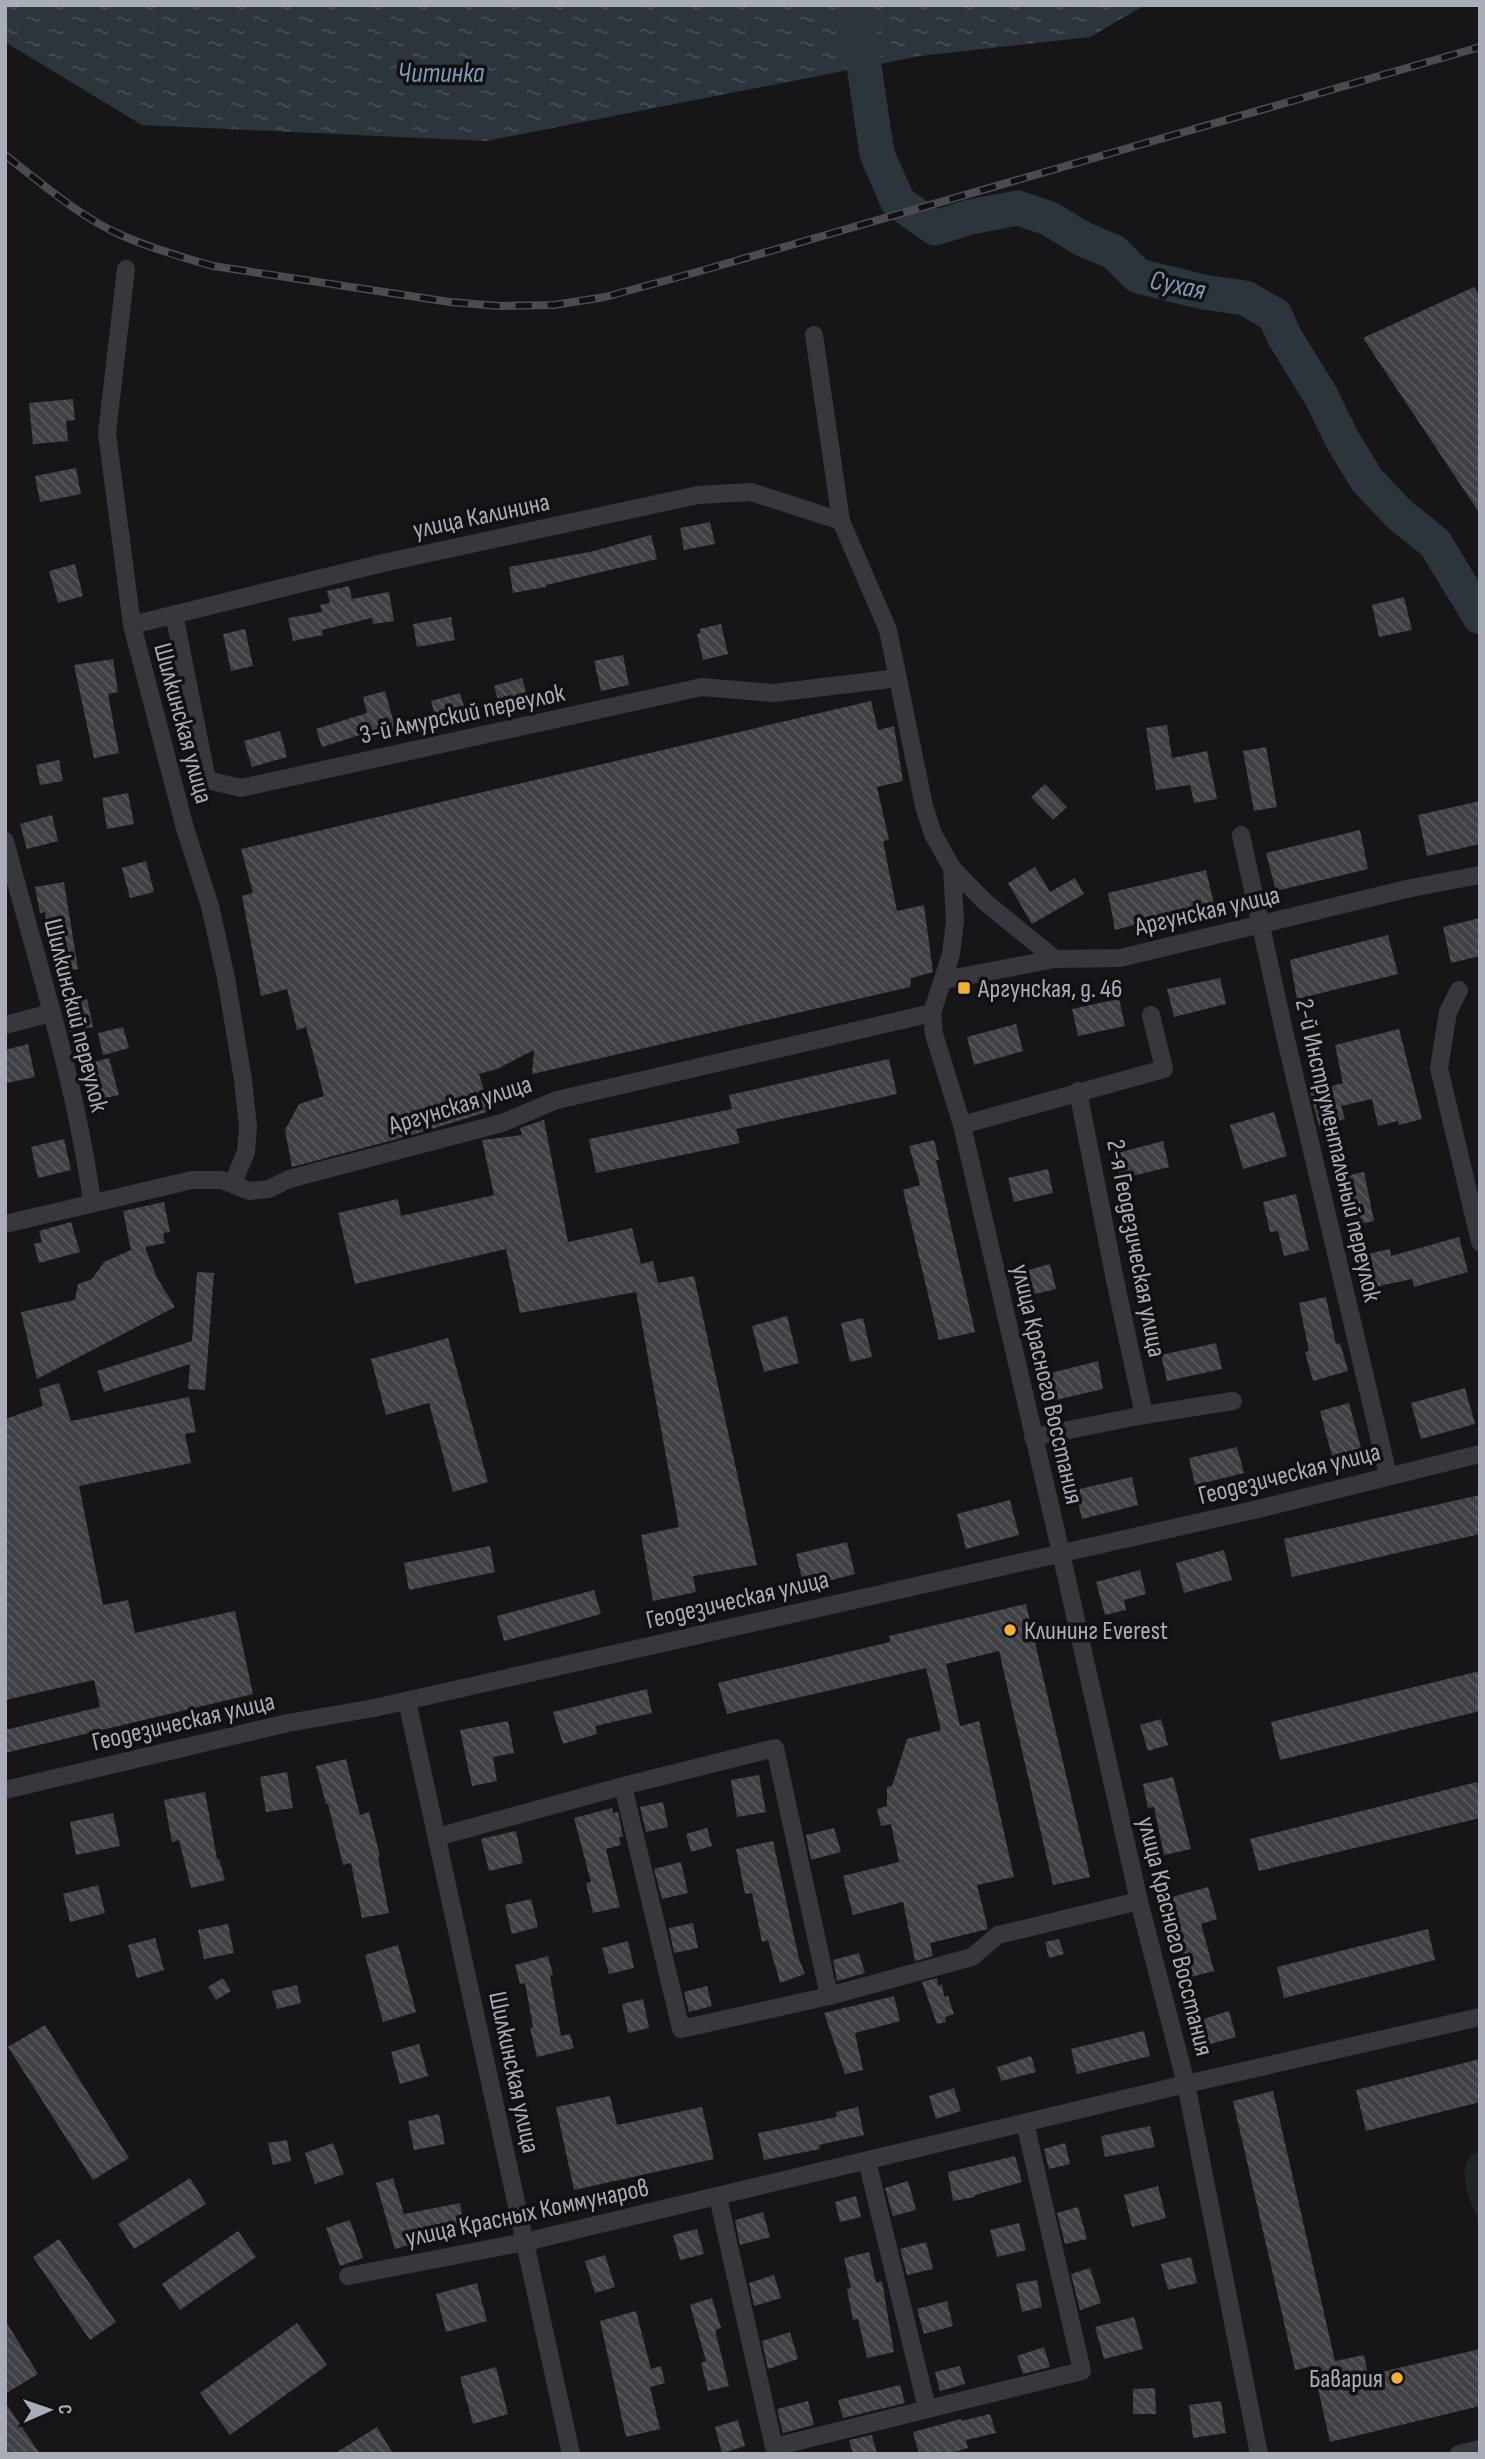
<svg xmlns="http://www.w3.org/2000/svg" width="1485" height="2459" viewBox="0 0 1485 2459" font-family="'Sofia Sans Condensed',sans-serif">
	<style>
		.grass { fill: #1e261f }
		.water { fill: url(#water-ripples) }
		.lines { fill: none; stroke-linecap: round; stroke-linejoin: round }
		.river { stroke: #2c353c; stroke-width: 35 }
		.building { fill: url(#building-back-hatch) }
		.minor { stroke: #37383d; stroke-width: 18 }
		.rail-casing { stroke: #4a4c52; stroke-width: 8 }
		.rail { stroke: #111113; stroke-width: 5; stroke-dasharray: 16; stroke-linecap: butt }
		.poi-dot { fill: #f2b134; stroke: #111113; stroke-width: 2.5 }
		.labels { text-anchor: middle; stroke-width: 7; stroke-linejoin: round; paint-order: stroke }
		.street-label { font-size: 26px; fill: #a8adb8; stroke: #111113 }
		.poi-label { font-size: 26px; fill: #a8adb8; stroke: #111113; text-anchor: start }
		.water-label { font-size: 28px; font-style: italic; fill: #7f9bb3; stroke: #111113 }
	</style>
	<defs>
		<pattern id="water-ripples" width="26" height="14" patternUnits="userSpaceOnUse" patternTransform="scale(1.75)"><rect width="26" height="14" fill="#2c353c"/><path d="M2 4q2-2 4 0t4 0M15 11q2-2 4 0t4 0" fill="none" stroke="#485056"/></pattern>
		<pattern id="building-back-hatch" width="6" height="6" patternUnits="userSpaceOnUse" patternTransform="scale(1.75)"><rect width="6" height="6" fill="#404145"/><path d="M-1 5l2 2M0 0l6 6M5-1l2 2" fill="none" stroke="#595a5e"/></pattern>
	</defs>
	<rect width="100%" height="100%" fill="#161618"/>
	<!-- grass -->
	<path class="grass" d="M1480 2150V2225C1472 2203 1450 2163 1480 2150Z"/>
	<!-- water -->
	<polygon class="water" points="5,5 1145,5 1090,37 920,56 486,141 142,125 5,42"/>
	<g class="lines">
		<!-- river -->
		<polyline class="river" points="855,5 877,154 898,202 935,228 970,217 1018,208 1048,218 1083,239 1114,252 1138,276 1203,292 1245,298 1275,315 1284,336 1321,396 1343,441 1367,480 1399,514 1435,543 1480,617"/>
	</g>
	<!-- building -->
	<g class="building">
		<polygon points="1474,287 1480,296 1480,514 1363,338"/>
		<polygon points="73,399 75,420 66,421 68,441 33,444 29,403"/>
		<polygon points="76,468 81,494 40,502 35,476"/>
		<polygon points="710,522 715,544 684,550 680,528"/>
		<polygon points="651,535 657,559 546,585 546,587 513,593 509,567 594,551"/>
		<polygon points="75,564 83,596 58,603 49,571"/>
		<polygon points="349,586 352,599 389,592 394,621 373,624 372,618 322,630 323,635 293,641 288,618 322,612 320,605 330,603 327,591"/>
		<polygon points="1404,597 1412,630 1379,637 1372,605"/>
		<polygon points="451,617 455,640 417,647 413,624"/>
		<polygon points="721,624 728,654 703,660 697,634 700,633 700,629"/>
		<polygon points="245,629 253,666 231,671 223,634"/>
		<polygon points="623,655 629,685 601,691 594,661"/>
		<polygon points="113,659 118,692 108,694 119,753 94,758 74,665"/>
		<polygon points="522,678 529,702 501,711 494,686"/>
		<polygon points="385,691 396,731 373,737 372,731 322,747 316,729 367,713 363,697"/>
		<polygon points="460,693 468,719 438,727 431,701"/>
		<polygon points="871,701 878,730 894,726 903,781 877,787 889,840 883,841 897,911 924,905 933,972 911,978 910,987 532,1074 534,1050 497,1069 479,1074 490,1111 412,1135 292,1167 285,1130 299,1104 324,1096 306,1027 297,1030 287,989 261,996 242,896 253,893 241,849"/>
		<polygon points="1167,725 1172,758 1207,751 1217,799 1194,803 1190,785 1156,790 1146,728"/>
		<polygon points="280,731 287,757 252,767 244,741"/>
		<polygon points="1266,747 1277,807 1254,811 1243,751"/>
		<polygon points="59,760 63,781 40,785 36,765"/>
		<polygon points="1045,784 1067,807 1053,820 1031,797"/>
		<polygon points="128,793 134,824 107,829 102,798"/>
		<polygon points="1480,801 1480,844 1427,856 1418,815"/>
		<polygon points="52,815 58,841 27,849 20,824"/>
		<polygon points="1360,830 1368,869 1276,891 1266,853"/>
		<polygon points="146,861 154,892 130,898 122,868"/>
		<polygon points="1035,867 1050,892 1075,878 1084,894 1032,924 1008,883"/>
		<polygon points="1206,870 1214,904 1115,930 1108,893"/>
		<polygon points="64,882 78,969 54,972 45,912 40,913 35,887"/>
		<polygon points="1480,918 1480,956 1451,963 1443,927"/>
		<polygon points="1388,935 1398,974 1297,999 1290,960"/>
		<polygon points="1220,978 1226,1004 1174,1017 1167,989"/>
		<polygon points="87,999 93,1027 69,1032 62,1005"/>
		<polygon points="1119,999 1125,1026 1078,1036 1072,1009"/>
		<polygon points="1016,1024 1023,1051 974,1065 967,1037"/>
		<polygon points="123,1027 129,1048 103,1055 98,1033"/>
		<polygon points="1399,1029 1422,1119 1399,1125 1398,1121 1378,1126 1372,1099 1341,1106 1345,1119 1319,1126 1310,1092 1343,1083 1335,1045"/>
		<polygon points="28,1044 35,1077 7,1083 5,1050"/>
		<polygon points="109,1058 119,1095 89,1102 80,1066"/>
		<polygon points="889,1059 897,1094 736,1129 740,1143 596,1173 589,1139 732,1109 729,1095"/>
		<polygon points="1274,1112 1287,1156 1243,1169 1230,1125"/>
		<polygon points="544,1120 568,1242 632,1228 641,1264 653,1261 658,1283 694,1276 757,1565 693,1576 696,1592 653,1601 641,1535 679,1527 636,1292 520,1313 506,1249 355,1284 338,1213 398,1199 401,1216 494,1195 482,1140 522,1135 520,1128"/>
		<polygon points="64,1139 71,1170 38,1178 31,1147"/>
		<polygon points="934,1140 939,1160 936,1160 975,1332 939,1340 903,1190 920,1185 909,1146"/>
		<polygon points="1163,1141 1169,1167 1120,1179 1114,1154"/>
		<polygon points="1048,1169 1053,1193 1014,1202 1008,1178"/>
		<polygon points="1364,1172 1374,1221 1351,1226 1340,1177"/>
		<polygon points="1296,1194 1309,1250 1284,1256 1278,1231 1270,1232 1263,1202"/>
		<polygon points="164,1202 170,1232 163,1233 165,1243 145,1247 157,1278 175,1307 37,1379 21,1312 75,1300 78,1284 92,1279 104,1262 131,1250 123,1211"/>
		<polygon points="71,1222 80,1252 39,1263 34,1244 42,1242 39,1231"/>
		<polygon points="1459,1237 1468,1272 1414,1287 1412,1279 1370,1288 1363,1255 1390,1249 1391,1256"/>
		<polygon points="1050,1264 1056,1289 1027,1296 1021,1272"/>
		<polygon points="197,1272 214,1273 205,1390 188,1389 190,1364 104,1392 97,1371 192,1341"/>
		<polygon points="1326,1297 1336,1344 1340,1343 1348,1371 1313,1381 1305,1352 1309,1351 1299,1303"/>
		<polygon points="787,1316 799,1363 764,1372 752,1326"/>
		<polygon points="863,1318 872,1357 850,1362 841,1323"/>
		<polygon points="448,1338 488,1482 453,1492 429,1403 386,1415 371,1359"/>
		<polygon points="1216,1343 1222,1369 1167,1381 1161,1355"/>
		<polygon points="1098,1361 1103,1389 1056,1400 1051,1373"/>
		<polygon points="59,1383 71,1421 189,1397 196,1432 185,1434 191,1463 79,1486 103,1605 128,1600 135,1633 235,1611 253,1694 5,1753 5,1730 100,1707 94,1680 5,1700 5,1419 43,1406 39,1389"/>
		<polygon points="1465,1388 1475,1424 1421,1439 1411,1403"/>
		<polygon points="1349,1403 1362,1452 1333,1460 1320,1411"/>
		<polygon points="1237,1447 1244,1473 1195,1485 1189,1458"/>
		<polygon points="1132,1477 1138,1505 1082,1519 1075,1490"/>
		<polygon points="1480,1495 1480,1534 1292,1577 1284,1539"/>
		<polygon points="1010,1500 1019,1535 966,1549 957,1514"/>
		<polygon points="847,1542 855,1574 804,1587 796,1554"/>
		<polygon points="490,1546 495,1572 409,1590 404,1563"/>
		<polygon points="1224,1550 1232,1580 1184,1593 1176,1563"/>
		<polygon points="1140,1570 1146,1594 1124,1600 1126,1610 1105,1615 1096,1582"/>
		<polygon points="594,1590 601,1614 504,1641 497,1616"/>
		<polygon points="1026,1604 1090,1877 1053,1885 999,1651 946,1664 960,1726 979,1721 1014,1877 977,1885 988,1929 930,1943 933,1956 915,1961 903,1902 853,1915 843,1876 899,1862 891,1824 881,1826 877,1809 887,1806 887,1787 892,1786 907,1739 941,1730 926,1668 727,1714 718,1683 890,1642 889,1636"/>
		<polygon points="1480,1671 1480,1711 1280,1760 1271,1722"/>
		<polygon points="647,1689 652,1713 595,1726 597,1734 563,1744 553,1712"/>
		<polygon points="1161,1719 1168,1745 1148,1751 1140,1725"/>
		<polygon points="508,1721 514,1753 493,1757 497,1781 472,1786 460,1730"/>
		<polygon points="346,1759 360,1815 369,1812 380,1856 378,1857 389,1913 362,1918 351,1863 343,1865 328,1804 326,1804 316,1766"/>
		<polygon points="287,1772 293,1808 266,1812 260,1777"/>
		<polygon points="759,1775 766,1812 737,1817 731,1780"/>
		<polygon points="1173,1777 1191,1849 1164,1855 1154,1807 1148,1808 1143,1784"/>
		<polygon points="1477,1782 1480,1794 1480,1818 1259,1871 1250,1839"/>
		<polygon points="205,1792 217,1859 219,1859 225,1880 191,1888 179,1840 172,1842 164,1800"/>
		<polygon points="663,1802 668,1827 646,1832 640,1807"/>
		<polygon points="612,1808 613,1813 618,1812 623,1837 619,1837 621,1845 606,1849 620,1907 593,1913 586,1883 591,1882 574,1818"/>
		<polygon points="113,1813 120,1846 76,1855 70,1822"/>
		<polygon points="707,1828 712,1846 691,1852 686,1834"/>
		<polygon points="834,1828 841,1852 811,1860 806,1835"/>
		<polygon points="516,1831 523,1863 489,1871 481,1839"/>
		<polygon points="773,1841 799,1959 805,1974 780,1983 768,1940 762,1942 752,1893 745,1894 736,1849"/>
		<polygon points="681,1862 688,1893 662,1899 654,1869"/>
		<polygon points="98,1885 105,1913 70,1922 63,1894"/>
		<polygon points="1208,1887 1217,1919 1201,1924 1214,1971 1187,1978 1180,1953 1183,1952 1168,1898"/>
		<polygon points="531,1899 538,1927 512,1934 505,1905"/>
		<polygon points="693,1923 698,1948 674,1953 669,1928"/>
		<polygon points="228,1924 234,1953 204,1959 198,1930"/>
		<polygon points="1428,1929 1435,1960 1284,1998 1277,1967"/>
		<polygon points="155,1938 164,1970 137,1978 128,1945"/>
		<polygon points="1059,1939 1064,1954 1049,1958 1045,1942"/>
		<polygon points="628,1941 634,1968 609,1974 602,1948"/>
		<polygon points="398,1945 416,2012 383,2022 365,1955"/>
		<polygon points="859,1953 865,1973 837,1981 833,1960"/>
		<polygon points="548,1956 553,1975 550,1976 561,2036 570,2034 574,2048 537,2057 530,2028 533,2027 525,1983 520,1984 515,1965"/>
		<polygon points="223,1978 231,1991 216,2000 208,1987"/>
		<polygon points="937,1978 938,1986 942,1984 944,1997 948,1996 954,2014 945,2017 946,2022 937,2024 922,1982"/>
		<polygon points="297,1985 301,2003 277,2009 272,1991"/>
		<polygon points="707,1986 712,2006 689,2012 684,1992"/>
		<polygon points="894,1996 900,2021 855,2033 863,2070 845,2074 824,2013"/>
		<polygon points="643,1999 649,2028 628,2033 622,2004"/>
		<polygon points="1229,2011 1236,2037 1207,2045 1200,2020"/>
		<polygon points="45,2025 129,2158 93,2180 8,2047"/>
		<polygon points="1144,2031 1150,2056 1077,2074 1071,2049"/>
		<polygon points="419,2044 428,2076 400,2084 391,2052"/>
		<polygon points="1031,2056 1036,2072 1001,2081 997,2067"/>
		<polygon points="1480,2059 1480,2102 1366,2131 1356,2090"/>
		<polygon points="954,2088 961,2111 936,2119 929,2096"/>
		<polygon points="1273,2091 1335,2361 1364,2355 1368,2375 1480,2349 1480,2406 1330,2442 1313,2366 1295,2370 1233,2101"/>
		<polygon points="610,2096 617,2125 702,2107 714,2159 574,2190 556,2107"/>
		<polygon points="858,2107 864,2135 819,2145 820,2149 764,2160 758,2133 837,2117 836,2112"/>
		<polygon points="439,2114 445,2144 414,2150 408,2121"/>
		<polygon points="1150,2126 1155,2147 1105,2157 1101,2136"/>
		<polygon points="287,2140 291,2161 273,2165 268,2143"/>
		<polygon points="333,2143 344,2174 315,2184 305,2153"/>
		<polygon points="1065,2143 1070,2164 1049,2169 1044,2149"/>
		<polygon points="1015,2156 1022,2182 975,2195 975,2197 953,2201 948,2172"/>
		<polygon points="190,2178 206,2204 134,2249 118,2224"/>
		<polygon points="393,2178 404,2214 460,2203 465,2229 411,2240 412,2244 395,2249 376,2183"/>
		<polygon points="908,2181 916,2210 893,2216 885,2188"/>
		<polygon points="1158,2186 1166,2218 1132,2227 1124,2195"/>
		<polygon points="856,2196 861,2217 840,2222 835,2202"/>
		<polygon points="1078,2207 1087,2239 1065,2244 1057,2213"/>
		<polygon points="763,2212 770,2237 740,2245 735,2220"/>
		<polygon points="350,2220 363,2258 340,2266 326,2228"/>
		<polygon points="1019,2223 1026,2250 997,2257 990,2230"/>
		<polygon points="697,2229 704,2254 680,2260 673,2235"/>
		<polygon points="238,2231 256,2257 180,2310 162,2284"/>
		<polygon points="59,2239 116,2322 90,2340 33,2257"/>
		<polygon points="926,2242 933,2269 907,2275 900,2249"/>
		<polygon points="869,2252 876,2283 882,2281 894,2352 867,2358 858,2319 853,2320 847,2289 851,2288 844,2258"/>
		<polygon points="605,2255 615,2287 595,2293 585,2261"/>
		<polygon points="1191,2257 1197,2283 1168,2290 1161,2264"/>
		<polygon points="1090,2268 1101,2303 1080,2310 1071,2274"/>
		<polygon points="774,2275 781,2298 754,2306 749,2283"/>
		<polygon points="1037,2280 1042,2307 1022,2312 1016,2284"/>
		<polygon points="477,2283 487,2321 446,2332 436,2294"/>
		<polygon points="712,2298 721,2328 715,2330 729,2386 708,2391 701,2363 706,2361 690,2305"/>
		<polygon points="947,2301 953,2326 924,2334 917,2309"/>
		<polygon points="636,2311 651,2369 661,2366 665,2383 650,2387 660,2429 626,2437 600,2321"/>
		<polygon points="1134,2317 1143,2349 1104,2359 1095,2327"/>
		<polygon points="5,2320 38,2374 5,2394"/>
		<polygon points="297,2323 327,2365 230,2435 200,2393"/>
		<polygon points="790,2332 798,2359 768,2369 762,2341"/>
		<polygon points="1044,2347 1050,2367 1023,2374 1017,2356"/>
		<polygon points="960,2366 965,2384 940,2391 935,2372"/>
		<polygon points="496,2367 508,2414 473,2424 460,2377"/>
		<polygon points="900,2385 905,2403 843,2418 838,2400"/>
		<polygon points="1155,2388 1156,2414 1133,2414 1133,2389"/>
		<polygon points="808,2401 814,2425 783,2433 777,2409"/>
		<polygon points="1221,2401 1226,2433 1193,2438 1189,2405"/>
		<polygon points="5,2402 40,2454 5,2454"/>
		<polygon points="990,2414 996,2433 966,2440 968,2448 948,2454 919,2454 913,2432 961,2419 961,2421"/>
		<polygon points="738,2420 745,2446 722,2453 715,2427"/>
		<polygon points="377,2427 393,2454 334,2454"/>
		<polygon points="872,2435 877,2454 853,2454 849,2440"/>
	</g>
	<g class="lines">
		<!-- minor -->
		<g class="minor">
			<polyline points="126,269 107,433 132,625 185,828 210,906 226,978 243,1080 248,1127 246,1152 233,1183"/>
			<polyline points="814,335 841,521 888,630 924,806 933,834 952,868 955,921 951,954 932,1013 934,1034 962,1125 1061,1553 1139,1901 1186,2084 1259,2454"/>
			<polyline points="174,614 207,780 241,788 702,687 774,693 898,678"/>
			<polyline points="132,625 383,563 698,495 751,492 841,521"/>
			<polyline points="1241,835 1284,1031 1388,1475"/>
			<path d="M5 841C36 959 76 1082 92 1202"/>
			<polyline points="952,868 985,902 1055,959"/>
			<polyline points="944,980 1055,959 1120,958 1411,888 1480,875"/>
			<polyline points="1459,990 1448,1012 1439,1068 1480,1242"/>
			<polyline points="5,1025 51,1013"/>
			<polyline points="1078,1091 1115,1280 1144,1415"/>
			<polyline points="962,1125 1164,1069 1151,1015"/>
			<polyline points="5,1224 192,1180 222,1180 249,1191 269,1189 289,1179 502,1123 557,1100 932,1013"/>
			<polyline points="1033,1437 1144,1415 1233,1401"/>
			<polyline points="407,1701 571,2454"/>
			<polyline points="623,1786 775,1748 829,1996"/>
			<polyline points="5,1790 288,1723 374,1708 1258,1509 1480,1454"/>
			<polyline points="437,1837 623,1786 681,2029 829,1996 972,1957 998,1935 1139,1901"/>
			<polyline points="867,2161 927,2408"/>
			<polyline points="718,2197 774,2447 1082,2371 1025,2123"/>
			<polyline points="348,2276 525,2242 1186,2084 1480,2017"/>
			<polyline points="1459,2454 1480,2449"/>
		</g>
		<!-- rail casing -->
		<g class="rail-casing">
			<path id="rail" d="M5 155C40 182 80 217 121 235 150 248 181 257 213 266L450 302 499 306 554 305 605 297 697 272 1480 47"/>
		</g>
		<!-- rail -->
		<use href="#rail" class="rail"/>
	</g>
	<!-- markers -->
	<g class="poi-dot">
		<rect x="957" y="981" width="14" height="14" rx="3.5"/>
		<circle cx="1010" cy="1630" r="7"/>
		<circle cx="1397" cy="2378" r="7"/>
	</g>
	<g class="labels">
		<!-- street labels -->
		<g class="street-label">
			<text transform="translate(481 515) rotate(-12)" y="9">улица Калинина</text>
			<text transform="translate(462 713) rotate(-12)" y="9">3-й Амурский переулок</text>
			<text transform="translate(184 723) rotate(75)" y="9">Шилкинская улица</text>
			<text transform="translate(1207 910) rotate(-13)" y="9">Аргунская улица</text>
			<text transform="translate(77 1015) rotate(76)" y="9">Шилкинский переулок</text>
			<text transform="translate(460 1104) rotate(-17)" y="9">Аргунская улица</text>
			<text transform="translate(1339 1150) rotate(77)" y="9">2-й Инструментальный переулок</text>
			<text transform="translate(1137 1248) rotate(79)" y="9">2-я Геодезическая улица</text>
			<text transform="translate(1048 1384) rotate(77)" y="9">улица Красного Восстания</text>
			<text transform="translate(1289 1473) rotate(-14)" y="9">Геодезическая улица</text>
			<text transform="translate(737 1599) rotate(-13)" y="9">Геодезическая улица</text>
			<text transform="translate(183 1721) rotate(-13)" y="9">Геодезическая улица</text>
			<text transform="translate(1176 1936) rotate(76)" y="9">улица Красного Восстания</text>
			<text transform="translate(515 2072) rotate(78)" y="9">Шилкинская улица</text>
			<text transform="translate(527 2212) rotate(-12)" y="9">улица Красных Коммунаров</text>
		</g>
		<!-- poi labels -->
		<g class="poi-label">
			<text x="978" y="997">Аргунская, д. 46</text>
			<text x="1024" y="1639">Клининг Everest</text>
			<text x="1383" y="2387" text-anchor="end">Бавария</text>
		</g>
		<!-- water labels -->
		<g class="water-label">
			<text x="441" y="82">Читинка</text>
			<text transform="translate(1178 284) rotate(12)" y="10">Сухая</text>
		</g>
	</g>
	<!-- border -->
	<rect width="1485" height="2459" fill="none" stroke="#a8adb8" stroke-width="14"/>
	<!-- north arrow -->
	<g transform="translate(49 2410) rotate(88)" stroke="#111113" stroke-width="5" paint-order="stroke">
	<path d="M0-5L12 26L0 18L-12 26Z" fill="#a8adb8"/>
	<text y="-10" font-size="19" font-weight="bold" text-anchor="middle" fill="#a8adb8">С</text>
	</g>
</svg>
